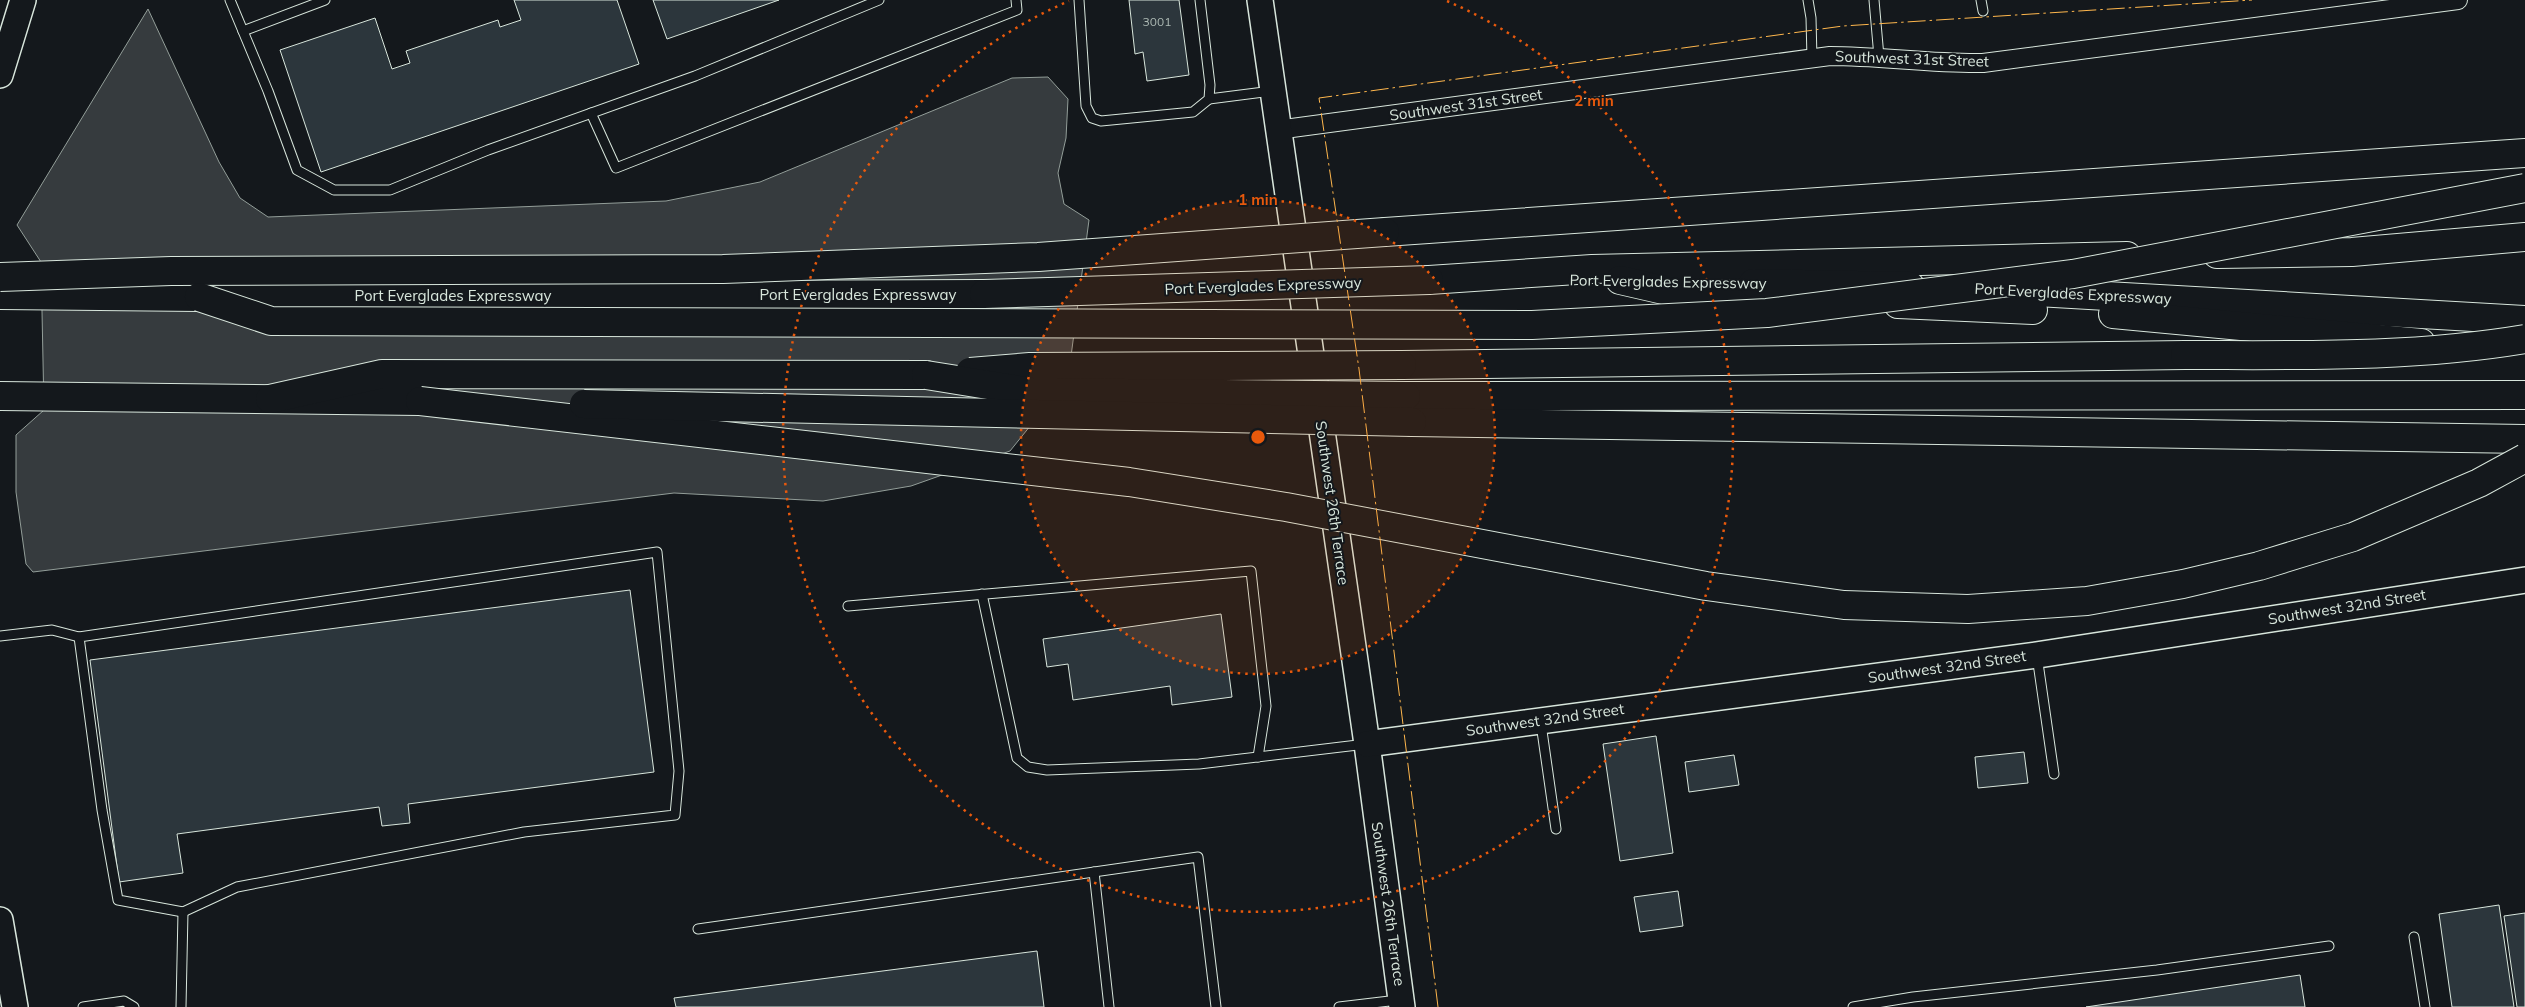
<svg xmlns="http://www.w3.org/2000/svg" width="2525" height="1007" viewBox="0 0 2525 1007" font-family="Mulish,sans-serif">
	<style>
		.water { fill: #363b3e; stroke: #939e99 }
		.building { fill: #2c363c; stroke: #d8e6dc }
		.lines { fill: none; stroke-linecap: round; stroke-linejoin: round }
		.lane-casing { stroke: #d8e6dc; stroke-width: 11 }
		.street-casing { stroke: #d8e6dc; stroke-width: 20 }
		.secondary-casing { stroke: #d8e6dc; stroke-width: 28 }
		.highway-casing { stroke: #d8e6dc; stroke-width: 30 }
		.lane { stroke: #14181c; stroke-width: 9 }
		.street { stroke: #14181c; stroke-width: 18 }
		.secondary { stroke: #14181c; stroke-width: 25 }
		.highway { stroke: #14181c; stroke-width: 28 }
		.highway-bridge-casing { stroke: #d8e6dc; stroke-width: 30; stroke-linecap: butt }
		.highway-bridge { stroke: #14181c; stroke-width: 28 }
		.power { stroke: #ffb74d; stroke-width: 1; stroke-dasharray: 18 4 2.5 4; stroke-linecap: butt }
		.ring { fill: none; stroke: #e8590c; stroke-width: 2.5; stroke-dasharray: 2.5 5 }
		.labels { text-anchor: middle; stroke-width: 4; stroke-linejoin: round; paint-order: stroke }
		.number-label { font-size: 12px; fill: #adbab4 }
		.street-label { font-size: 15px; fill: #d8e6dc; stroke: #14181c }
		.centre { fill: #e8590c; stroke: #14181c; stroke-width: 2.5 }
		.ring-label { font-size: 15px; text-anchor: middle; font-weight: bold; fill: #e8590c; stroke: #14181c; stroke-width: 4; stroke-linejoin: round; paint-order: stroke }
	</style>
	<rect width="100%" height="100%" fill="#14181c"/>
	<!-- water -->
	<polygon class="water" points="148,9 219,162 240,198 268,217 666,201 760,182 1012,78 1048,77 1068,99 1066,138 1058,173 1064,204 1089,220 1068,379 1010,451 911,486 823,501 674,493 33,572 26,564 16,492 16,435 44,410 41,262 17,225"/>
	<!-- building -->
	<g class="building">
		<polygon points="514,0 617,0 639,64 321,172 280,50 375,18 392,69 410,63 406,51 498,20 500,27 521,20"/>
		<polygon points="653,0 779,0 667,39"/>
		<polygon points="1129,0 1179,0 1189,75 1147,81 1143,52 1135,54"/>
		<polygon points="630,590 654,772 408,804 410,823 382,826 379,807 177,834 183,873 119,882 90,660"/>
		<polygon points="1221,614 1232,697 1172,705 1170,686 1073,700 1068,664 1047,667 1043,639"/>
		<polygon points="1656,736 1673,853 1620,861 1603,744"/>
		<polygon points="2024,752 2028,783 1978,788 1975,757"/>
		<polygon points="1734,755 1739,785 1689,792 1685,762"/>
		<polygon points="1678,891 1683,926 1640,932 1634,897"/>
		<polygon points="2499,905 2514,1007 2452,1007 2439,914"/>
		<polygon points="2525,913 2525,1007 2517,1007 2504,916"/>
		<polygon points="1037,951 1044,1007 676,1007 674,998"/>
		<polygon points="2300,975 2305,1007 2086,1007"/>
	</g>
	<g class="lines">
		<!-- lane casing -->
		<g class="lane-casing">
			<g id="lane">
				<polyline points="230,0 268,91 297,170 334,190 390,190 488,150 695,76 879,0"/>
				<polyline points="1079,0 1086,106 1092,118 1101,121 1193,112 1209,99 1210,85 1200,0"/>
				<polyline points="1808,0 1811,18 1812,59"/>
				<polyline points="1874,0 1879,57"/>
				<polyline points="1981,0 1983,11"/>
				<polyline points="243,31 325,0"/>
				<polyline points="1209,99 1272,91"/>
				<polyline points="591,113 616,168 1017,10 1016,0"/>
				<polygon points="657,552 679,771 675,815 524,832 237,887 183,912 118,900 102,810 79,637"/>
				<polyline points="982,594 1017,758 1028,767 1047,770 1199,764 1366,744"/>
				<polyline points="848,606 1251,571 1266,706 1258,757"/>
				<polyline points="0,636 52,630 79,637"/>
				<polyline points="2037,656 2054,774"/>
				<polyline points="1541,724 1556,829"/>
				<polyline points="1094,872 1109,1007"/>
				<polyline points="698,929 1198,857 1216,1007"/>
				<polyline points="2414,937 2425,1007"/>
				<polyline points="83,1007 124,1001 134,1007"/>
				<polyline points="181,1007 183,912"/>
				<polyline points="1339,1007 1398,1000"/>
				<polyline points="1853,1007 1913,997 2157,970 2329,946"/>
			</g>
		</g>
		<!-- street casing -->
		<g class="street-casing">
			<path id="street" d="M1277 130 1830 56C1881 56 1932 64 1983 63L2458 0"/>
		</g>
		<!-- secondary casing -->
		<g class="secondary-casing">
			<g id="secondary">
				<polyline points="1260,0 1367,744 1402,1007"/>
				<polyline points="0,75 23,0"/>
				<polyline points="1367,744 2037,655 2525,580"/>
				<polyline points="0,920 15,1007"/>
			</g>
		</g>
		<!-- highway casing -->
		<g class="highway-casing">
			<g id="highway">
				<polyline points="1385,232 2525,153"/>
				<polyline points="2217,254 2352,252 2525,237"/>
				<polyline points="1429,280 1592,269 2127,256"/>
				<polyline points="1620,280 1681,294 1776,298"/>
				<polyline points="1753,283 1910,286"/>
				<polyline points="2003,290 2525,320"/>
				<polyline points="0,295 199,297 984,294"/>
				<polyline points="1898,304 2033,310"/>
				<polyline points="2113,314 2421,343"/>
				<polyline points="1402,365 2185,355"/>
				<polyline points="0,396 420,401"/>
				<polyline points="1406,396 2525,395"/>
				<polyline points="270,399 382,374 926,375"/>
				<polyline points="1412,422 2525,439"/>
			</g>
		</g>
		<!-- lane -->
		<use href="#lane" class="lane"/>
		<!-- street -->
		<use href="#street" class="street"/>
		<!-- secondary -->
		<use href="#secondary" class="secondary"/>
		<!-- highway -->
		<use href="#highway" class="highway"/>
		<!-- highway-bridge casing -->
		<g class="highway-bridge-casing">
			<g id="highway-bridge">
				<polyline points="0,277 171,271 723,269 1038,257 1385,232"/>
				<polyline points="984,294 1429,280"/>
				<polyline points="199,297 271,321 1532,325 1767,313 2073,274 2525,188"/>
				<path d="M2185 355C2299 355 2412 358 2525 339"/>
				<polyline points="970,372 1030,367 1402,365"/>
				<polyline points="926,375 1032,392 1406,396"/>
				<polyline points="420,401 1129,482 1286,507 1706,586 1844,605 1968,609 2087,601 2183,584 2259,566 2353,537 2479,483 2525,458"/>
				<polyline points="584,404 1412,422"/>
			</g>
		</g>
		<!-- highway-bridge -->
		<use href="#highway-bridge" class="highway-bridge"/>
		<!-- power -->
		<polyline class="power" points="1438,1007 1359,369 1319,98 1843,26 2252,0"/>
	</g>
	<!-- distance rings -->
	<circle cx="1258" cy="437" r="237" fill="#e8590c" fill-opacity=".12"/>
	<g class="ring">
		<circle cx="1258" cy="437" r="237"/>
		<path d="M1447 1A475 475 0 1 1 1069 1"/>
	</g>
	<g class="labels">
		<!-- number labels -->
		<g class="number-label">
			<text x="1157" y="26">3001</text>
		</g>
		<!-- street labels -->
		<g class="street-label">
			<text transform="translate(1912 59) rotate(2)" y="5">Southwest 31st Street</text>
			<text transform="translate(1466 105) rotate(-8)" y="5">Southwest 31st Street</text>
			<text transform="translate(1668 282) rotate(1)" y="5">Port Everglades Expressway</text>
			<text transform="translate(1263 286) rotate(-2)" y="5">Port Everglades Expressway</text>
			<text transform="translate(2073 294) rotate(3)" y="5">Port Everglades Expressway</text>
			<text x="858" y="300">Port Everglades Expressway</text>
			<text x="453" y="301">Port Everglades Expressway</text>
			<text transform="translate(1332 503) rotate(82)" y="5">Southwest 26th Terrace</text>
			<text transform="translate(2347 607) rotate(-9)" y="5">Southwest 32nd Street</text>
			<text transform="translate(1947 667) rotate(-8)" y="5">Southwest 32nd Street</text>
			<text transform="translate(1545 720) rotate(-8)" y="5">Southwest 32nd Street</text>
			<text transform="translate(1388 904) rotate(82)" y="5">Southwest 26th Terrace</text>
		</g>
	</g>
	<circle cx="1258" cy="437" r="8" class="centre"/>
	<g class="ring-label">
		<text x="1594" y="106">2 min</text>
		<text x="1258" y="205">1 min</text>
	</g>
</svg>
